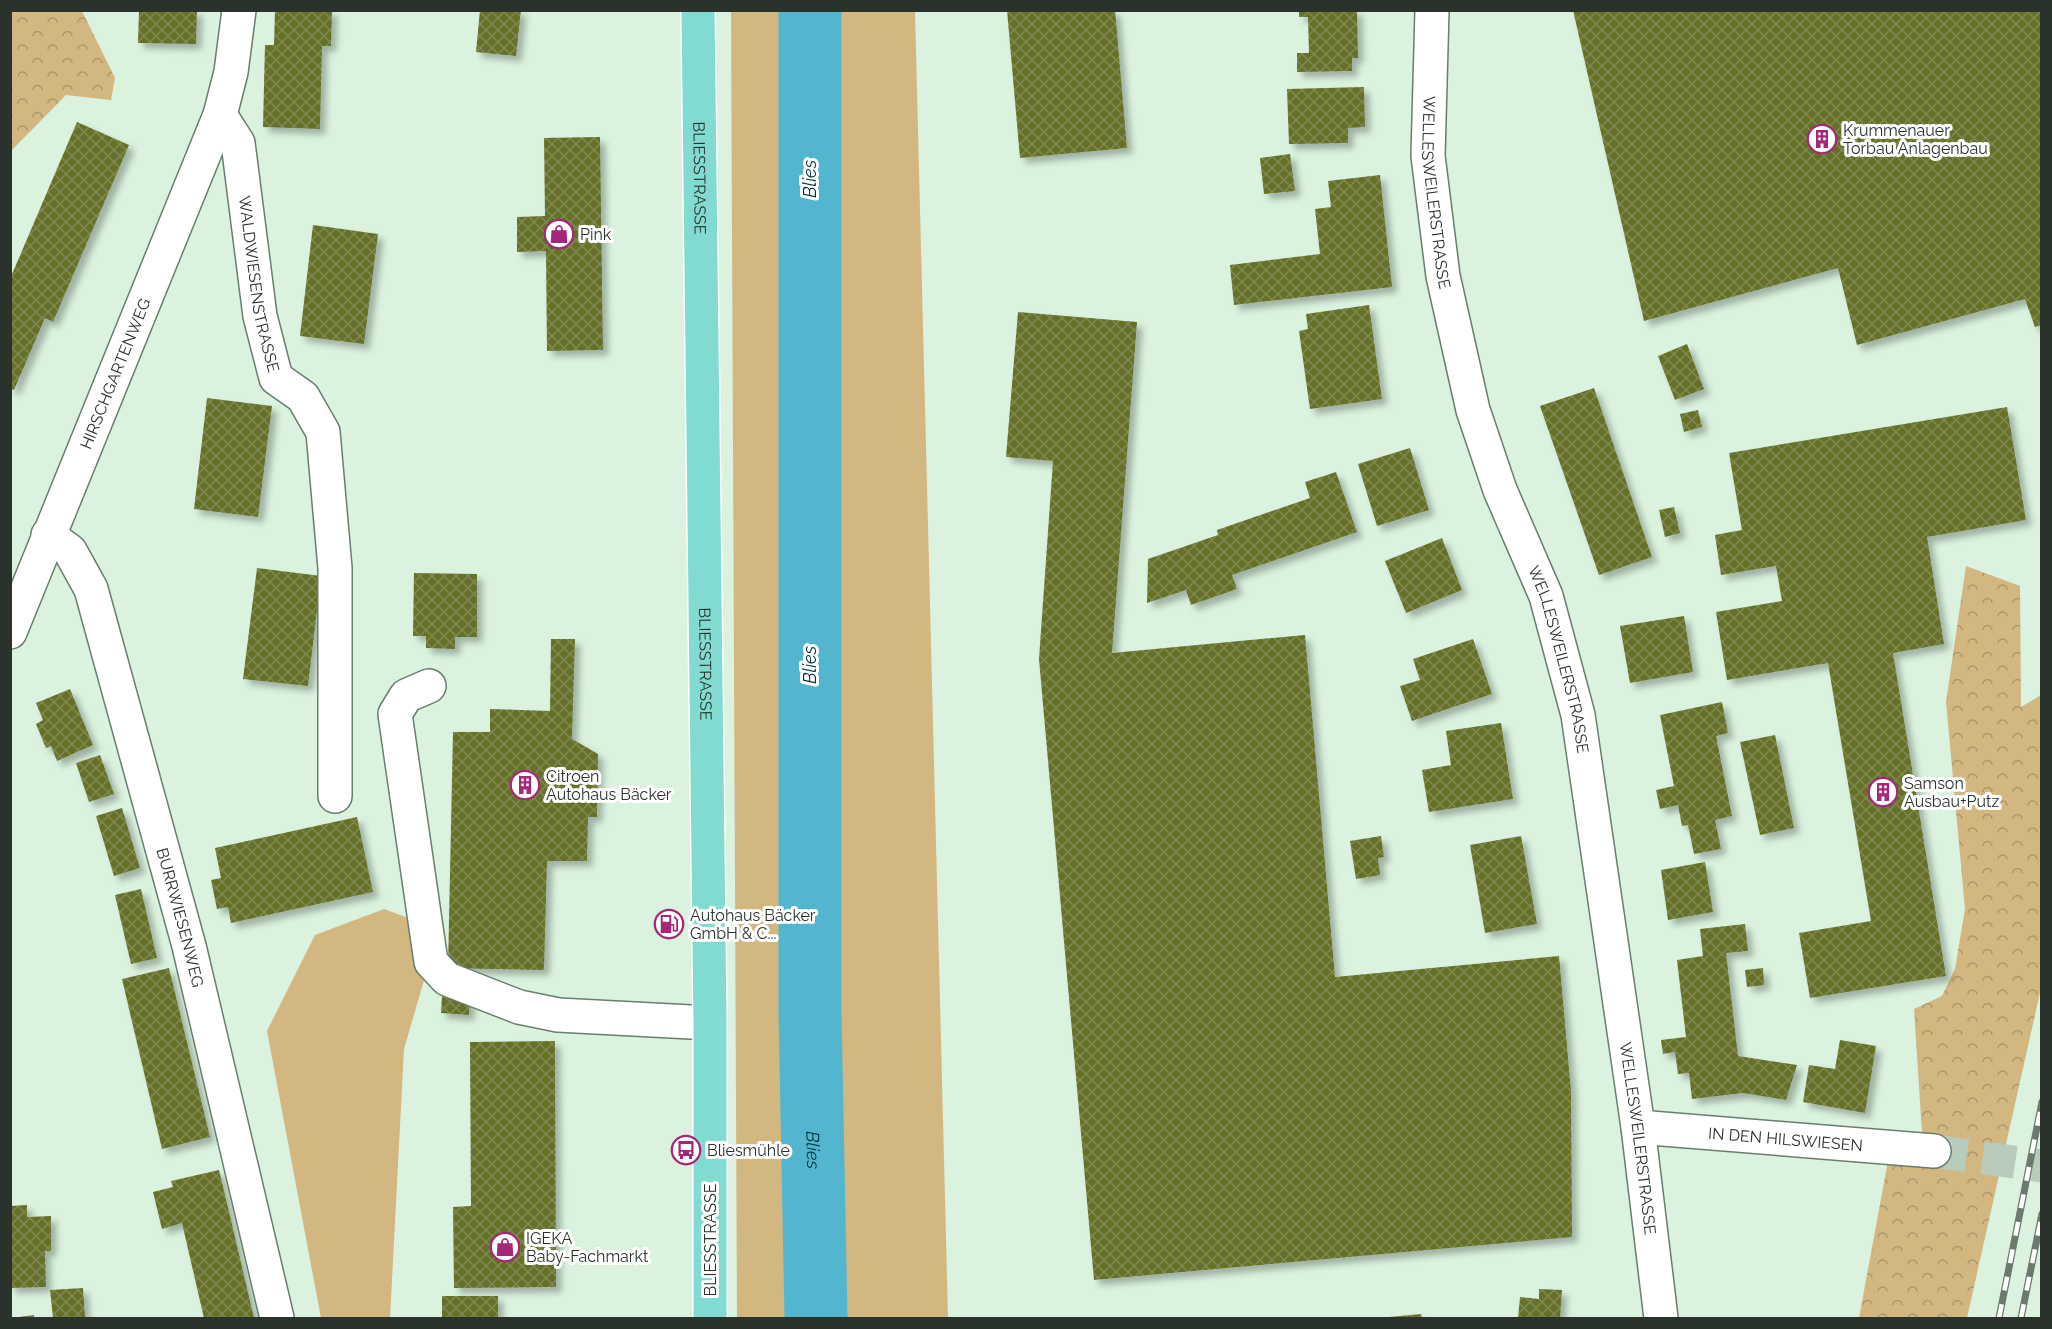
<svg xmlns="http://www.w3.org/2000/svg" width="2052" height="1329" viewBox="0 0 2052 1329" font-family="Raleway,sans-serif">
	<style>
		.grass { fill: #d2b781 }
		.forest { fill: url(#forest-crowns) }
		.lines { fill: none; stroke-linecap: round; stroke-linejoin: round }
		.river { stroke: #53b6cf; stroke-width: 63 }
		.building { fill: url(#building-cross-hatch); filter: url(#shadow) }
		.minor-tunnel { stroke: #b7ccba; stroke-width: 33; stroke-dasharray: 33 16; stroke-linecap: butt }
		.minor-casing { stroke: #697e6d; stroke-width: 36 }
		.major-casing { stroke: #fff; stroke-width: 36 }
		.minor { stroke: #fff; stroke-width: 33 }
		.major { stroke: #81dbd1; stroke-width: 33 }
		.rail-casing { stroke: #6b7a6d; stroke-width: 7 }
		.rail { stroke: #fff; stroke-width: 4.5; stroke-dasharray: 14; stroke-linecap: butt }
		.labels { text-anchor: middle; stroke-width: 6; stroke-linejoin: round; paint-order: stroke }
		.poi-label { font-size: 16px; fill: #2a332b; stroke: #fff; text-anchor: start }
		.street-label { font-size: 16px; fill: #2a332b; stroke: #fff }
		.water-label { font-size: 18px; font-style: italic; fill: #01323c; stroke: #fff }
	</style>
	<defs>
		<pattern id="forest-crowns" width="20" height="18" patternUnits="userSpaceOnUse" patternTransform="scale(1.5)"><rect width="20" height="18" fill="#d2b781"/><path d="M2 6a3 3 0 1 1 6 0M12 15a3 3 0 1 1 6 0" fill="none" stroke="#ab956a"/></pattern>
		<pattern id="building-cross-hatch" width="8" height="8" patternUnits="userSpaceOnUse" patternTransform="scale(1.5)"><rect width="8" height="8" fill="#657127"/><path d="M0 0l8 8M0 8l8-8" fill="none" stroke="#808955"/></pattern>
		<filter id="shadow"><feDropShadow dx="5.5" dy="5.5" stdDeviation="3" flood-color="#0004"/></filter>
	</defs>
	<rect width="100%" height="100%" fill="#daf2de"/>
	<!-- grass -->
	<g class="grass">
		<polygon points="731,11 915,11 948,1318 737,1318"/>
		<polygon points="384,909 408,918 424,980 404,1049 390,1318 321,1318 267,1031 315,935"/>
	</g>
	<!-- forest -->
	<g class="forest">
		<polygon points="11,10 82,11 115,78 111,100 66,95 11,151"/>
		<polygon points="1966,566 2020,586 2021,707 2041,695 2041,988 1967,1318 1859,1318 1888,1161 1924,1164 1914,1009 1942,996 1955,969 1965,909 1946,702"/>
	</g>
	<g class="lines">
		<!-- river -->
		<path class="river" id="s1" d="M810 10V1012L816 1318"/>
	</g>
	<!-- building -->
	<g class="building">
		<polygon points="139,10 197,10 196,44 138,43"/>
		<polygon points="275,10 332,10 331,46 322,46 320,129 263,127 265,45 274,45"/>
		<polygon points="480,10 521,10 516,56 476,52"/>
		<polygon points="1007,10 1115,10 1127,148 1020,158"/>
		<polygon points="1299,10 1357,10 1358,58 1352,58 1352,71 1297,72 1297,53 1309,53 1308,17 1299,17"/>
		<polygon points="1573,10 2042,10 2042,325 2035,327 2025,299 1857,345 1838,268 1644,321"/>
		<polygon points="1364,87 1365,127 1348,128 1348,143 1289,144 1287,89"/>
		<polygon points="77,122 129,145 53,322 45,318 14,390 10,388 10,279"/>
		<polygon points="600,137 603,350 547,351 546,251 517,252 517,217 545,216 544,138"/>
		<polygon points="1290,154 1295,191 1264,194 1260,158"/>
		<polygon points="1380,175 1392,287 1234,305 1230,265 1320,254 1315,209 1331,207 1328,181"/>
		<polygon points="313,225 378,234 364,344 300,336"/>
		<polygon points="1369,305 1382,399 1310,409 1299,331 1308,329 1306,314"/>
		<polygon points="1018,312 1137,322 1112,653 1305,635 1335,977 1559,956 1571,1091 1572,1237 1094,1280 1039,659 1053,461 1006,457"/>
		<polygon points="1687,344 1704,389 1675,400 1658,356"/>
		<polygon points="1594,388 1652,557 1599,575 1540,406"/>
		<polygon points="207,398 272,406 258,517 194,509"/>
		<polygon points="2007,407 2026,520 1927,537 1944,644 1893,653 1946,976 1810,998 1799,933 1871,921 1828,663 1727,680 1716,612 1782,601 1776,566 1721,575 1715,535 1742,530 1729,453"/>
		<polygon points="1698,410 1702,427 1684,432 1680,414"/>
		<polygon points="1410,448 1429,510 1377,526 1358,464"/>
		<polygon points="1336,472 1357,532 1232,575 1237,589 1191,605 1186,590 1147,603 1148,559 1218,535 1217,530 1310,498 1305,482"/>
		<polygon points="1674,507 1680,533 1665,537 1659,510"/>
		<polygon points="1442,538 1462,590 1406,613 1385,561"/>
		<polygon points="257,568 321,576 308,686 243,679"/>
		<polygon points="414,573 477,574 477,637 455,637 455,649 426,648 426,636 413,636"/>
		<polygon points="1684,616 1693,672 1630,683 1620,626"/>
		<polygon points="551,639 575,639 572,739 598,754 597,817 588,817 587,861 547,861 544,970 448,968 453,732 490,732 490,709 550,711"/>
		<polygon points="1473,639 1492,694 1412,721 1400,686 1420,680 1413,659"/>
		<polygon points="70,689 93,745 57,761 51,746 46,748 36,724 43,720 36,703"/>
		<polygon points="1722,702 1728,733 1716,736 1732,816 1715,820 1721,849 1694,854 1688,825 1682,826 1678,805 1660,809 1656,790 1674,786 1660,715"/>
		<polygon points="1501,723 1513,799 1429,812 1422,770 1451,765 1446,731"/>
		<polygon points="1775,735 1794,828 1760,835 1740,742"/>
		<polygon points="100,755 114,794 89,802 76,763"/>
		<polygon points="122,808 140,868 114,876 96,816"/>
		<polygon points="357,817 373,892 231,923 228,907 217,909 211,880 221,878 215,848"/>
		<polygon points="1381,836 1384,857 1378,858 1380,875 1356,879 1350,841"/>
		<polygon points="1521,836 1537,924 1485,933 1470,845"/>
		<polygon points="1705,862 1713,912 1668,920 1661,870"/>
		<polygon points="141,889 157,958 131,964 115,895"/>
		<polygon points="1745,924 1748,951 1726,953 1738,1056 1797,1065 1786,1100 1743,1093 1692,1099 1689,1073 1678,1074 1675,1052 1663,1054 1661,1040 1686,1037 1677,960 1703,956 1700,929"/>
		<polygon points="169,968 210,1137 162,1149 122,979"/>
		<polygon points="1763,968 1764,985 1747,987 1745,970"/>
		<polygon points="442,996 470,998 469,1015 441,1013"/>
		<polygon points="1840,1040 1876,1046 1865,1113 1803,1102 1809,1065 1835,1069"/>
		<polygon points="555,1041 556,1287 454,1288 453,1207 471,1206 470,1042"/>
		<polygon points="219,1170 229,1212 254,1318 204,1318 182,1223 162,1229 153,1192 173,1187 171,1181"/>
		<polygon points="27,1205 27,1217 51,1216 51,1251 45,1251 46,1287 10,1288 10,1206"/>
		<polygon points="83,1288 85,1318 53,1318 50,1290"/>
		<polygon points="1539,1289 1562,1290 1560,1318 1518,1318 1520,1297 1539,1299"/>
		<rect x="442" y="1296" width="56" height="22"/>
		<polygon points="1421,1314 1422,1318 1389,1318 1389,1317"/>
		<polygon points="34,1315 34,1318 19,1318 19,1317"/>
	</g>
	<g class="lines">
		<!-- minor-tunnel -->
		<polyline class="minor-tunnel" points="1934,1151 2042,1166"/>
		<!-- minor casing -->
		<g class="minor-casing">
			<g id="minor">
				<path id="s2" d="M1432 10 1428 156 1443 276 1473 410 1500 490 1546 596 1578 715 1638 1127 1661 1318"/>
				<path id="s3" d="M220 115 238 143 260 316 276 378 303 397 323 432 335 568V796"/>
				<path id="s4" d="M48 535 70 551 91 589 189 946 277 1318"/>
				<path id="s5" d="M10 632 220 115 231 72 239 10"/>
				<polyline points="429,686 406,696 395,714 431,962 447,979 519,1007 558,1015 710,1023"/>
				<path id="s6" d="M1638 1127 1934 1151"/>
			</g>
		</g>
		<!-- major casing -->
		<g class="major-casing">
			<g id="major">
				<path id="s7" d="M698 10 710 1023V1318"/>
			</g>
		</g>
		<!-- minor -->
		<use href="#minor" class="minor"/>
		<!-- major -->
		<use href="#major" class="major"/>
		<!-- rail casing -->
		<g class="rail-casing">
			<g id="rail">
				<polyline points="1999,1318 2042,1102"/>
				<polyline points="2021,1318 2042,1214"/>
			</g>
		</g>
		<!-- rail -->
		<use href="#rail" class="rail"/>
	</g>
	<!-- icons -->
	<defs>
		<g id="building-ring" transform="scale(1.5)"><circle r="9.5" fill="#fff" stroke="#a42779" stroke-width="1.5"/><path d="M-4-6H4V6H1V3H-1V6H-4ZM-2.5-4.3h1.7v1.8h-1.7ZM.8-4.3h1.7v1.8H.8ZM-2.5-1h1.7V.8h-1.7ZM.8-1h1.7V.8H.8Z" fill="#a42779"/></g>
		<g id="shop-ring" transform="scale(1.5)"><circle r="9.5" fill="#fff" stroke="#a42779" stroke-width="1.5"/><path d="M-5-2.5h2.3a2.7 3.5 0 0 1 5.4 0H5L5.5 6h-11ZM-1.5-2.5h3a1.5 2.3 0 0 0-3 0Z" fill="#a42779"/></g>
		<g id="fuel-ring" transform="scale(1.5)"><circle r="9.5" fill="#fff" stroke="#a42779" stroke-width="1.5"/><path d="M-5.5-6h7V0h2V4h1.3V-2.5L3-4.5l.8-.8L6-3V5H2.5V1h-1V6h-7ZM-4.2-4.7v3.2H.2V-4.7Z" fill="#a42779"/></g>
		<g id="bus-ring" transform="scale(1.5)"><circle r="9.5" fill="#fff" stroke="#a42779" stroke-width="1.5"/><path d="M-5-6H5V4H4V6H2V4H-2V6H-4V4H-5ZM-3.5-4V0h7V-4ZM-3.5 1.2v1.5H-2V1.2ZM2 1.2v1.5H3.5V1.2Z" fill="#a42779"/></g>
	</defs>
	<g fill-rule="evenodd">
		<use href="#building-ring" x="1822" y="139"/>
		<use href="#shop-ring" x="559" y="234"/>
		<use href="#building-ring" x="525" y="785"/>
		<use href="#building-ring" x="1883" y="792"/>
		<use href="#fuel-ring" x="669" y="924"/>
		<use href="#bus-ring" x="686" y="1150"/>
		<use href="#shop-ring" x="505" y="1247"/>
	</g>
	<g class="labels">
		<!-- poi labels -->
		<g class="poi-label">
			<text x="1843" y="136">Krummenauer<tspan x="1843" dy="18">Torbau Anlagenbau</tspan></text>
			<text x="580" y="240">Pink</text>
			<text x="546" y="782">Citroen<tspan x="546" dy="18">Autohaus Bäcker</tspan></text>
			<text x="1904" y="789">Samson<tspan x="1904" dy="18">Ausbau+Putz</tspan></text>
			<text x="690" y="921">Autohaus Bäcker<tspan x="690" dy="18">GmbH &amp; C...</tspan></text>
			<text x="707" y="1156">Bliesmühle</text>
			<text x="526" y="1244">IGEKA<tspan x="526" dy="18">Baby-Fachmarkt</tspan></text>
		</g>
		<!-- street labels -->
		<g class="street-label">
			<text dy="6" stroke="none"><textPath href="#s7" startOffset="168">BLIESSTRASSE</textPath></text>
			<text dy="6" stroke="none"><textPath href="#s2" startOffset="183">WELLESWEILERSTRASSE</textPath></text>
			<text dy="6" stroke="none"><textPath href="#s3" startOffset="176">WALDWIESENSTRASSE</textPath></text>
			<text dy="6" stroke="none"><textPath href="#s5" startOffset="279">HIRSCHGARTENWEG</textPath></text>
			<text dy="6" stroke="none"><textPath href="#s2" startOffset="669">WELLESWEILERSTRASSE</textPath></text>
			<text dy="6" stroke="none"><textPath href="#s7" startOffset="654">BLIESSTRASSE</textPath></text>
			<text dy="6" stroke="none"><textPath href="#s4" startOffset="411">BURRWIESENWEG</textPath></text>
			<text dy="6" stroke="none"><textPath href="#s2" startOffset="1155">WELLESWEILERSTRASSE</textPath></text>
			<text dy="6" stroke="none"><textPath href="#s6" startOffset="148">IN DEN HILSWIESEN</textPath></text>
			<text transform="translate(710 1240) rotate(-90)" y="6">BLIESSTRASSE</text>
		</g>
		<!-- water labels -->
		<g class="water-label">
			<text transform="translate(810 179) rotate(-90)" y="6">Blies</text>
			<text transform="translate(810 665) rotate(-90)" y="6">Blies</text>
			<text dy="6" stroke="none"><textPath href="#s1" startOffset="1140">Blies</textPath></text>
		</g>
	</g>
	<!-- border -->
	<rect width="2052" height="1329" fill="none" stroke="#2a332b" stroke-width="24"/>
</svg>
